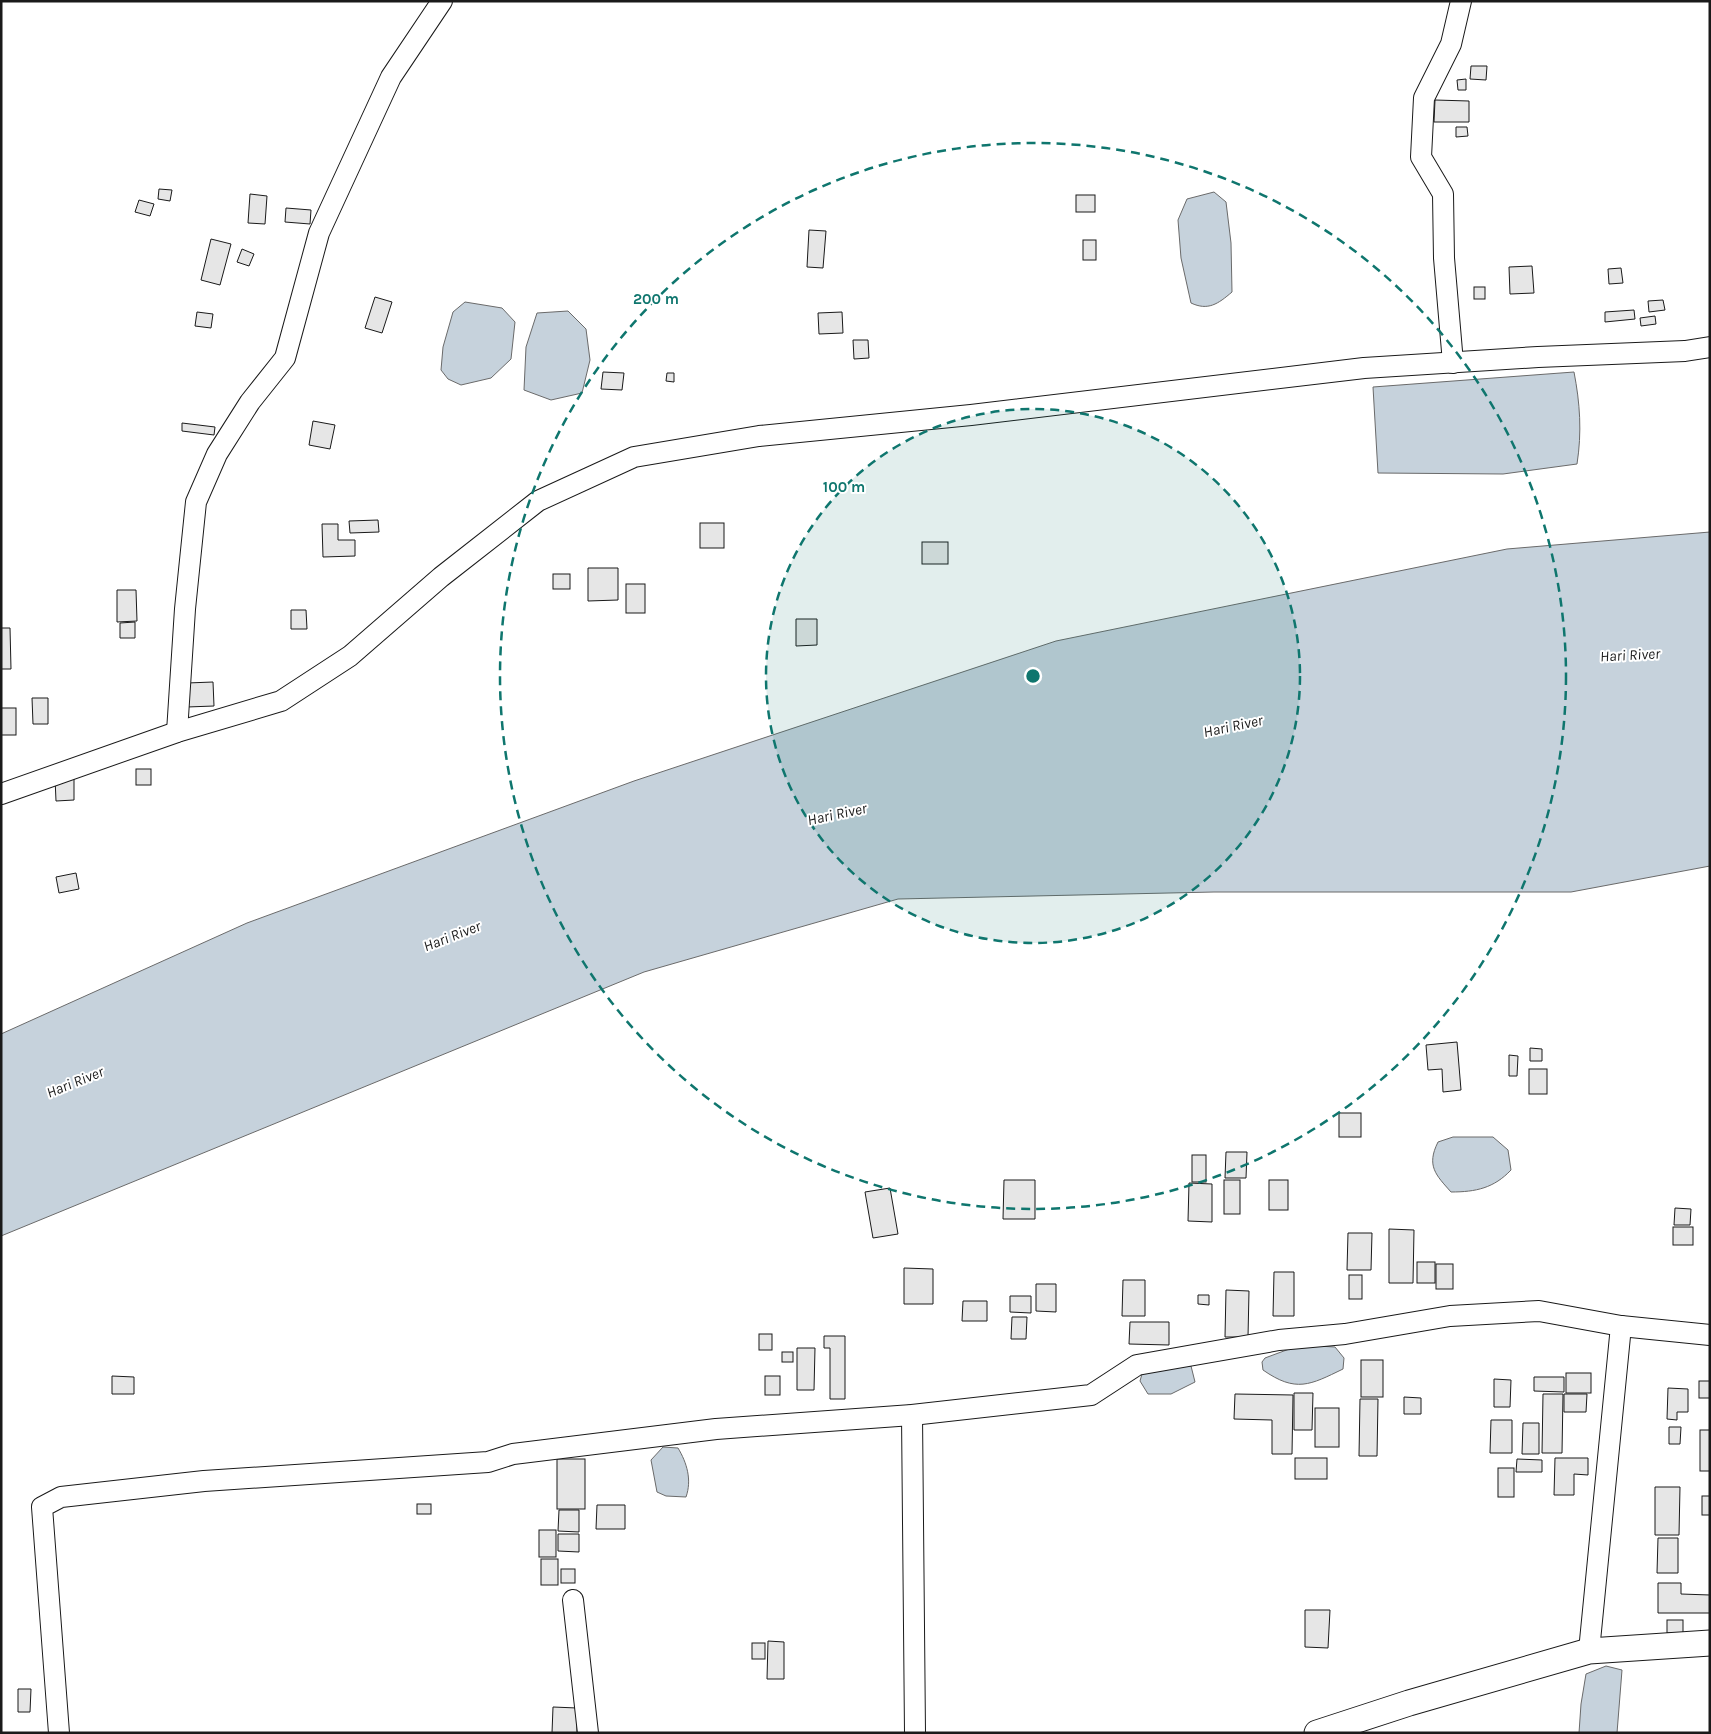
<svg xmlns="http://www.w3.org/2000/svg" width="1711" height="1734" viewBox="0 0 1711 1734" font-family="Karla,sans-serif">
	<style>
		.water { fill: #c6d2dc; stroke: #6a6a6a }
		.building { fill: #e6e6e6; stroke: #1a1a1a }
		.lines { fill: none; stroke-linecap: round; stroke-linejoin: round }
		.minor-casing { stroke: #1a1a1a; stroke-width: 22 }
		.major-casing { stroke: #1a1a1a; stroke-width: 27 }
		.minor { stroke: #fff; stroke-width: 20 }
		.major { stroke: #fff; stroke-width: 25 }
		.ring { fill: none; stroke: #0f766e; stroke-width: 2.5; stroke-dasharray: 9 6 }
		.labels { text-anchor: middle; stroke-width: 4; stroke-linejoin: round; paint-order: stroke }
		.water-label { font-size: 15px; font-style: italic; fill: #1a1a1a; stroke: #fff }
		.centre { fill: #0f766e; stroke: #fff; stroke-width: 2.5 }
		.ring-label { font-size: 15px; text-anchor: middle; font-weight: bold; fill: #0f766e; stroke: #fff; stroke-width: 4; stroke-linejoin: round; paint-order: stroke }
	</style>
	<rect width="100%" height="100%" fill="#fff"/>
	<!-- water -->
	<g class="water">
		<path d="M1214 192 1226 202 1231 243 1232 292C1218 304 1208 311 1191 303L1181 258 1178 220 1187 199Z"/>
		<polygon points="465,302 502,308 515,322 511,359 491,378 461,385 448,379 441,370 443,347 453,312"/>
		<polygon points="568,311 586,329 590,360 582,393 551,400 524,390 526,347 537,313"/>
		<path d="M1574 372C1580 403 1582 432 1577 464L1503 474 1378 473 1373 387Z"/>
		<polygon points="1710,532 1710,866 1571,892 1214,892 898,899 644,972 1,1236 1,1034 247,923 634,781 1056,641 1507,549"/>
		<path d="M1453 1137H1493L1508 1150 1511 1170C1494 1188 1476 1192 1451 1192 1436 1175 1426 1166 1438 1142Z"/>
		<path d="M1300 1345 1335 1347 1344 1358 1343 1369C1310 1385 1296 1393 1263 1370L1262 1362 1265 1358Z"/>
		<polygon points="1181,1366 1191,1366 1195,1382 1171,1394 1148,1394 1140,1381 1142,1374"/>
		<path d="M663 1447 678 1448C687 1463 692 1480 686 1497L666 1496 657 1492 651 1460Z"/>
		<polygon points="1606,1666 1622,1670 1617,1733 1579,1733 1581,1704 1586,1674"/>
	</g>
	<!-- building -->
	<g class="building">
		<polygon points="1471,66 1487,66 1486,80 1470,79"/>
		<polygon points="1466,79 1466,90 1458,90 1457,80"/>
		<polygon points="1435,100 1469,101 1469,122 1434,122"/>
		<polygon points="1456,127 1467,127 1468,136 1456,137"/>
		<polygon points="159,189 172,190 170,201 158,199"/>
		<polygon points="250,194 267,196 265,224 248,223"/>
		<rect x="1076" y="195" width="19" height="17"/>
		<polygon points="139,200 154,204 150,216 135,212"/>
		<polygon points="286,208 311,210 310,224 285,222"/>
		<polygon points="809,230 826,231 823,268 807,267"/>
		<polygon points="211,239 231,244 220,285 201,280"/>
		<rect x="1083" y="240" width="13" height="20"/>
		<polygon points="242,249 254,254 249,266 237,262"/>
		<polygon points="1532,266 1534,293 1510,294 1509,267"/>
		<polygon points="1621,268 1623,283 1609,284 1608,269"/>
		<rect x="1474" y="287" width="11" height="12"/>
		<polygon points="375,297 392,302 382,333 365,328"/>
		<polygon points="1663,300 1665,310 1649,312 1648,301"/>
		<polygon points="1634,310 1635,319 1605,322 1605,312"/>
		<polygon points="197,312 213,314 211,328 195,326"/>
		<polygon points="842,312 843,333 819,334 818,313"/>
		<polygon points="1655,316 1656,324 1641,326 1640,318"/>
		<polygon points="853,340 868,340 869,358 854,359"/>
		<polygon points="603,372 624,373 622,390 601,389"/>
		<polygon points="667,373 674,373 674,382 666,381"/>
		<polygon points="313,421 335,425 330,449 309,445"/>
		<polygon points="182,423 215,427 214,435 182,431"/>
		<polygon points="378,520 379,532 350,533 349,521"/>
		<rect x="700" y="523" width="24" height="25"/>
		<polygon points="322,524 338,524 338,540 355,540 355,556 323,557"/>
		<rect x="922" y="542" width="26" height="22"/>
		<polygon points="588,568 618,568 618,600 588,601"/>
		<rect x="553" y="574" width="17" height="15"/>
		<rect x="626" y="584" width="19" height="29"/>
		<polygon points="117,590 136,590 137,621 117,622"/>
		<polygon points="291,610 306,610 307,629 291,629"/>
		<polygon points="796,619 817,619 817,645 796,646"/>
		<polygon points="135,622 135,638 120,638 120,623"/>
		<polygon points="1,628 10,628 11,669 1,669"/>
		<polygon points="213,682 214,706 187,707 187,683"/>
		<polygon points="32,698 48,698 48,724 33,724"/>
		<rect x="1" y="708" width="15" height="27"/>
		<rect x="136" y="769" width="15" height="16"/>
		<polygon points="55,778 74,778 74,800 56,801"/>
		<polygon points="76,873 79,889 59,893 56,877"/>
		<polygon points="1457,1042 1461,1090 1443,1092 1442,1069 1428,1070 1426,1045"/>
		<polygon points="1530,1048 1542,1049 1542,1061 1530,1061"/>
		<polygon points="1509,1055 1518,1056 1517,1076 1509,1076"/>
		<rect x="1529" y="1069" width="18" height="25"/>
		<rect x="1339" y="1113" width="22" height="24"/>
		<polygon points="1226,1152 1247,1152 1246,1178 1225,1178"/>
		<rect x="1192" y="1155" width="14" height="27"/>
		<polygon points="1004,1180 1035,1180 1035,1219 1003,1219"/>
		<rect x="1224" y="1180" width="16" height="34"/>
		<rect x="1269" y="1180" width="19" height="30"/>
		<polygon points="1189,1183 1212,1184 1212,1222 1188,1221"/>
		<polygon points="890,1188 898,1234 873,1238 865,1192"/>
		<polygon points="1675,1208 1691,1209 1690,1225 1674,1225"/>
		<rect x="1673" y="1227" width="20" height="18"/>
		<polygon points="1389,1229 1414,1230 1413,1283 1389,1283"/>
		<polygon points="1348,1233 1372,1233 1371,1270 1347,1270"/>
		<rect x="1417" y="1262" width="18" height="21"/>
		<rect x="1436" y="1264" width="17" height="25"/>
		<polygon points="904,1268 933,1269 933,1304 904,1304"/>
		<polygon points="1274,1272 1294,1272 1294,1316 1273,1316"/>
		<rect x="1349" y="1275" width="13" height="24"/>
		<polygon points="1123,1280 1145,1280 1145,1316 1122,1316"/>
		<polygon points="1036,1284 1056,1284 1056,1312 1036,1311"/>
		<polygon points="1226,1290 1249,1291 1248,1337 1225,1337"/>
		<polygon points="1198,1295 1209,1295 1209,1305 1198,1304"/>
		<polygon points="1010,1296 1031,1296 1031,1313 1010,1312"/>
		<polygon points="963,1301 987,1301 987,1321 962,1321"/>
		<polygon points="1012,1317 1027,1317 1026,1339 1011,1339"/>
		<polygon points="1130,1322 1169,1322 1169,1345 1129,1344"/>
		<rect x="759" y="1334" width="13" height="16"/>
		<polygon points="824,1336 845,1336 845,1399 830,1399 830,1348 824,1348"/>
		<polygon points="797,1348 815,1348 814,1390 797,1390"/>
		<rect x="782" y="1352" width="11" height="10"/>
		<rect x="1361" y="1360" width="22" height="37"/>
		<rect x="1566" y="1373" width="25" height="20"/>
		<polygon points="112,1376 134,1377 134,1394 112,1394"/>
		<rect x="765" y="1376" width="15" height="19"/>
		<polygon points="1534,1377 1564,1377 1564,1392 1534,1391"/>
		<polygon points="1494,1379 1511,1380 1510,1407 1494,1407"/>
		<rect x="1699" y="1381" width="11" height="17"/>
		<polygon points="1668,1388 1688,1389 1688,1412 1677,1412 1677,1420 1667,1419"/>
		<polygon points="1294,1393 1313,1393 1312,1430 1294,1430"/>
		<polygon points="1235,1394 1293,1395 1292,1454 1272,1454 1272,1420 1234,1419"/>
		<polygon points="1543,1394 1563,1394 1562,1453 1542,1453"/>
		<polygon points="1564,1394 1587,1394 1586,1412 1564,1412"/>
		<polygon points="1404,1397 1421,1398 1421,1414 1404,1414"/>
		<polygon points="1360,1399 1378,1399 1377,1456 1359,1456"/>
		<rect x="1315" y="1408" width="24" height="39"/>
		<polygon points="1491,1420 1512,1420 1512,1453 1490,1453"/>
		<polygon points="1523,1423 1539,1423 1539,1454 1522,1454"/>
		<polygon points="1669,1427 1681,1427 1680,1444 1669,1444"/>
		<rect x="1700" y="1430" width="10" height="41"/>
		<rect x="1295" y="1458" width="32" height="21"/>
		<polygon points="1555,1458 1588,1458 1588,1475 1574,1474 1574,1495 1554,1495"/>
		<rect x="557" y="1459" width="28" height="50"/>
		<polygon points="1517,1459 1542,1460 1542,1472 1516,1472"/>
		<rect x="1498" y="1468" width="16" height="29"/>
		<polygon points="1655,1487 1680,1487 1679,1535 1655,1535"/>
		<rect x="1702" y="1496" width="8" height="19"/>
		<rect x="417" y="1504" width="14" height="10"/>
		<polygon points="597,1505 625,1505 625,1529 596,1529"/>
		<polygon points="559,1510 579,1510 579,1532 558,1531"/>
		<rect x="539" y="1530" width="17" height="27"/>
		<polygon points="558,1534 579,1534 579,1552 558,1551"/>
		<polygon points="1658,1538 1678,1538 1678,1573 1657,1573"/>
		<rect x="541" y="1559" width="17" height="26"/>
		<rect x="561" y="1569" width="14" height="14"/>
		<polygon points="1658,1583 1681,1583 1681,1594 1710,1595 1710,1613 1658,1613"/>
		<polygon points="1305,1610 1330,1610 1328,1648 1305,1647"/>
		<rect x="1667" y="1620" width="16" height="13"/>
		<polygon points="768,1641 784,1642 784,1679 767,1679"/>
		<rect x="752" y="1643" width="13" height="16"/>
		<polygon points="18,1689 31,1689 30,1712 18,1712"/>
		<polygon points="553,1707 577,1708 577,1733 552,1733"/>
	</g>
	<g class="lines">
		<!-- minor casing -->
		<g class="minor-casing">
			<g id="minor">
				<polyline points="1453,363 1444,258 1443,194 1421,157 1424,98 1451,44 1461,1"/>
				<polyline points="177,732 185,609 196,502 217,454 250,402 285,358 319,233 391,77 442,1"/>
				<polyline points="1,794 177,732 281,701 350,656 441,577 538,501 634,457 759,436 971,415 1364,368 1538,357 1685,351 1710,347"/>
				<polyline points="912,1415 915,1733"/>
				<polyline points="573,1600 588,1733"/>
				<polyline points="1589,1651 1621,1326"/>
				<polyline points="59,1733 42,1507 61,1497 204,1481 488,1462 513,1454 716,1429 912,1415 1091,1395 1137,1365 1279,1340 1345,1334 1450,1316 1539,1311 1621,1326 1710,1335"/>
			</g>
		</g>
		<!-- major casing -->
		<g class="major-casing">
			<polyline id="major" points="1317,1733 1409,1703 1589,1651 1710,1643"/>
		</g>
		<!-- minor -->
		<use href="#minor" class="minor"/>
		<!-- major -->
		<use href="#major" class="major"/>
	</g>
	<!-- distance rings -->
	<circle cx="1033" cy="676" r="267" fill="#0f766e" fill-opacity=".12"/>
	<g class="ring">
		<circle cx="1033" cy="676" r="267"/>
		<circle cx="1033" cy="676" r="533"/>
	</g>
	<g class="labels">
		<!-- water labels -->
		<g class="water-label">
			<text transform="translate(1630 655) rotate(-3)" y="5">Hari River</text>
			<text transform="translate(1233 726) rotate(-12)" y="5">Hari River</text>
			<text transform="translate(837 814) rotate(-12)" y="5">Hari River</text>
			<text transform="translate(452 936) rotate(-21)" y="5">Hari River</text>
			<text transform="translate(75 1082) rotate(-22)" y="5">Hari River</text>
		</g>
	</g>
	<circle cx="1033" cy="676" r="8" class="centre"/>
	<g class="ring-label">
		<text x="656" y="304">200 m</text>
		<text x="844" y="492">100 m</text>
	</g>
	<!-- border -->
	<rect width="1711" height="1734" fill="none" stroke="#1a1a1a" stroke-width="5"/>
</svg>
